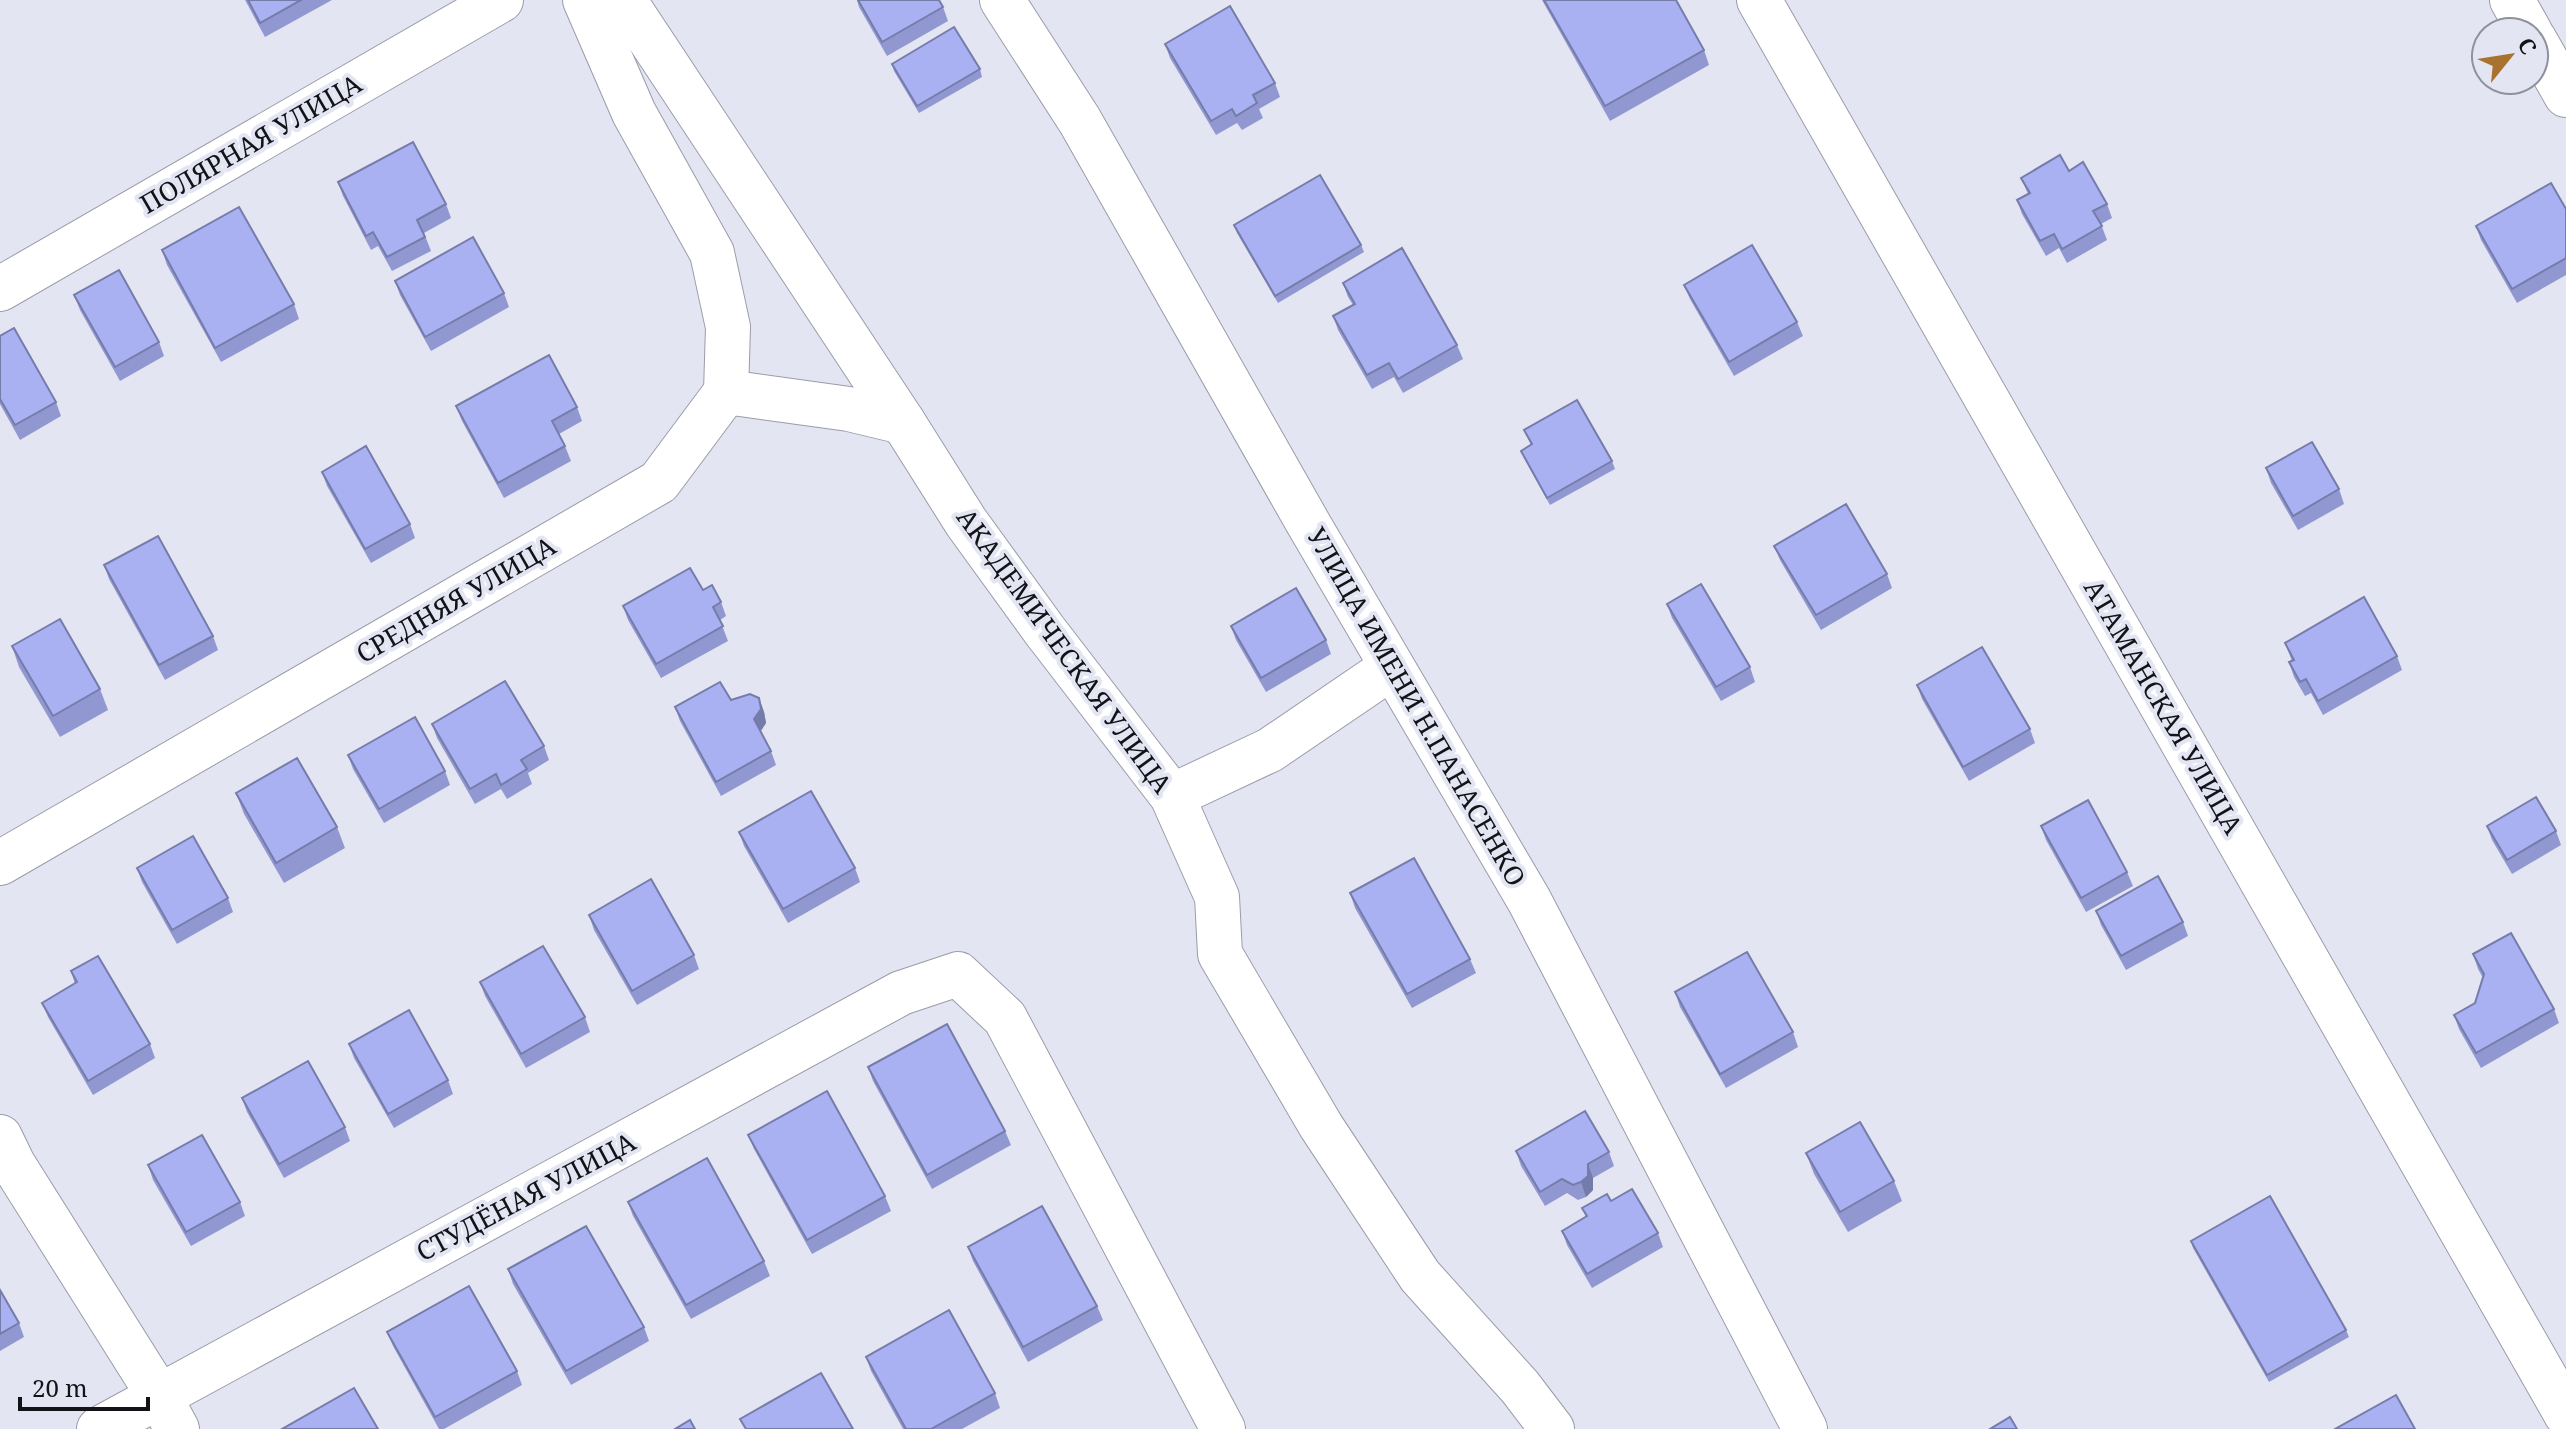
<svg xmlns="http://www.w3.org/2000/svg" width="2566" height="1429" viewBox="0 0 2566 1429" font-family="'Noto Serif',serif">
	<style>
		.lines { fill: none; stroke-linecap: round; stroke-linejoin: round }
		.minor-casing { stroke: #9a9ca9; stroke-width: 46 }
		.minor { stroke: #fff; stroke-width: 44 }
		.wall { fill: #9198d1 }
		.shaded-wall { fill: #767caa }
		.building { fill: #a9b1f3; stroke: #767caa; stroke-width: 2 }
		.labels { text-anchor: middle; stroke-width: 8; stroke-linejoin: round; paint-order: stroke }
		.street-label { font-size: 26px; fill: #121317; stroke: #e3e5f3 }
	</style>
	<rect width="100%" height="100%" fill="#e3e5f3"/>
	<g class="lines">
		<!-- minor casing -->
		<g class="minor-casing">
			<g id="minor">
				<polyline points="585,0 634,113 712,253 728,327 726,392"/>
				<polyline points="624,0 903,422 966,522 1045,631 1172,796 1217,897 1220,954 1321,1126 1420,1276 1520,1387 1552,1429"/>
				<polyline points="1002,0 1080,121 1308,523 1529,900 1805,1429"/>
				<polyline points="1759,0 2566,1414"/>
				<polyline points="2512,0 2530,32"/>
				<polyline points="2534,39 2566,95"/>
				<polyline points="0,289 501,0"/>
				<polyline points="1172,796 1270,750 1392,667"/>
				<polyline points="0,863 659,482 726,392 849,409 903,422"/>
				<polyline points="0,1137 13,1164 159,1396 177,1429"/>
				<polyline points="99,1429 901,993 958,974 1005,1018 1223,1429"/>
			</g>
		</g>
		<!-- minor -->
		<use href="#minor" class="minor"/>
	</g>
	<!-- wall -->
	<g class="wall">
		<polygon points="245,0 332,0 265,37"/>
		<polygon points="857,0 943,7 948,21 887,56 859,7"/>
		<polygon points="1542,0 1676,0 1704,50 1709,65 1610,121"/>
		<polygon points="1165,44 1275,83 1280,97 1259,109 1263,118 1242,130 1237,123 1216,135 1170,58"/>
		<polygon points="892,64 980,69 982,77 919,113 894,71"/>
		<polygon points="2069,171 2107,204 2112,218 2101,224 2107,240 2067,263 2059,248 2046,256 2022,214 2017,200 2028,194 2021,178"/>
		<polygon points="338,182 446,204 451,218 424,233 431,251 392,271 378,246 371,250 343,196"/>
		<polygon points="2566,209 2566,275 2517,303 2481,240 2476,226"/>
		<polygon points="1234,225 1361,245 1364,252 1278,303 1237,233"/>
		<polygon points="162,250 294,304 299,319 221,362 167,265"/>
		<polygon points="395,281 504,293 509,307 431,351 400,295"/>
		<polygon points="1343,283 1457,345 1463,359 1403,393 1394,377 1372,389 1338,330 1333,316 1353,305 1348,297"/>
		<polygon points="1684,285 1797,322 1803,336 1734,376 1690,299"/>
		<polygon points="74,295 159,342 164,356 120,381 80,310"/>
		<polygon points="0,336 56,402 61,416 20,440 0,404"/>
		<polygon points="456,406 577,407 582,421 559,434 565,446 571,461 504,498 462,421"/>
		<polygon points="1524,430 1612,461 1615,469 1550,505 1524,458 1521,451 1531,445"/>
		<polygon points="2266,468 2339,489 2344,504 2298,530 2271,483"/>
		<polygon points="322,472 410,524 415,538 371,563 327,486"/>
		<polygon points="1774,546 1887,574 1892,588 1821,630 1780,560"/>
		<polygon points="104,565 213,636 218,650 165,680 109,579"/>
		<polygon points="703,590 721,602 726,616 720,620 728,641 661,678 628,620 623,606"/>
		<polygon points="1667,604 1750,667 1755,682 1721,701 1672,618"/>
		<polygon points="1231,626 1326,640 1331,654 1266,692 1236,640"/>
		<polygon points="2285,643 2397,656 2402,670 2323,715 2311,693 2305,696 2294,677 2289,662 2292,661"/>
		<polygon points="12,646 100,689 108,710 60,737 19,667"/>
		<polygon points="1917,685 2030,729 2035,743 1969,781 1922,699"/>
		<polygon points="759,698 764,712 766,723 760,731 771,751 776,765 721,796 680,721 675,707"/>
		<polygon points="432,724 544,746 549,760 528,773 532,784 507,799 501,789 475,804 437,738"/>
		<polygon points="348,755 445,771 450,785 384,823 353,769"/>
		<polygon points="236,793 337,827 345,848 284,883 244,814"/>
		<polygon points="2041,826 2127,872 2133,886 2086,912 2046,840"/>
		<polygon points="2487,826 2556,831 2561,845 2512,874 2492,840"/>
		<polygon points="739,832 855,868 860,882 788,923 744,846"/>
		<polygon points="137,868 228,898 233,912 177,944 142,882"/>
		<polygon points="1350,893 1470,959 1476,973 1412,1008 1355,908"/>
		<polygon points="2096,911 2183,922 2188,936 2126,970 2101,925"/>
		<polygon points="589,915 694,955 699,969 637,1005 594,930"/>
		<polygon points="2473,954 2554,1009 2559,1023 2481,1068 2459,1029 2454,1015 2475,1003 2483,978 2478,969"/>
		<polygon points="71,971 150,1044 155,1058 93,1095 48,1017 42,1003 75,984"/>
		<polygon points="480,982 585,1017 590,1032 526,1068 485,996"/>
		<polygon points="1675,992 1793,1032 1798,1047 1726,1088 1680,1007"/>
		<polygon points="349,1044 448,1080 453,1094 394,1128 354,1058"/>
		<polygon points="868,1067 1005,1131 1011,1145 932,1189 873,1081"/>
		<polygon points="242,1098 345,1127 350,1141 284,1178 247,1112"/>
		<polygon points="748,1135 885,1196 891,1211 812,1254 754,1149"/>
		<polygon points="1516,1151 1609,1152 1614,1166 1593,1178 1593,1190 1586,1197 1578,1200 1567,1193 1545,1206 1521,1166"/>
		<polygon points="1806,1153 1894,1181 1902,1201 1848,1232 1814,1174"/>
		<polygon points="148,1165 240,1202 245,1216 191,1246 153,1180"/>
		<polygon points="628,1202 764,1261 770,1276 691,1319 633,1216"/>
		<polygon points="1582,1208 1658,1233 1663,1247 1592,1288 1567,1245 1562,1231 1586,1217"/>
		<polygon points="2191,1241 2346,1330 2349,1337 2269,1382 2193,1248"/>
		<polygon points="968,1247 1097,1306 1103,1320 1028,1362 973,1261"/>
		<polygon points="508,1269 644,1327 649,1341 571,1385 513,1284"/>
		<polygon points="0,1290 19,1323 24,1337 0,1351"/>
		<polygon points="387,1332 517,1371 522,1385 444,1429 439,1429 393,1346"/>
		<polygon points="866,1357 995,1393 1000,1408 962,1429 903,1429 871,1371"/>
	</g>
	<!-- shaded-wall -->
	<g class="shaded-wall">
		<polygon points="759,698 764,712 766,723 759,734 754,719"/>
		<polygon points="1588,1164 1593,1178 1593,1190 1586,1197 1581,1182"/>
	</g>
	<!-- building -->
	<g class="building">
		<polygon points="248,0 301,0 260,23"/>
		<polygon points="858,0 939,0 943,7 882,42"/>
		<polygon points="1544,0 1676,0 1704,50 1605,106"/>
		<polygon points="1230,6 1275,83 1253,95 1257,103 1236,116 1232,109 1211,121 1165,44"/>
		<polygon points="954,27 980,69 917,106 892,64"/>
		<polygon points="413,142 446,204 417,220 425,237 387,257 373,232 366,236 338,182"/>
		<polygon points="2060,155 2069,171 2083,162 2107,204 2093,211 2102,226 2062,249 2054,234 2040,241 2017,200 2030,193 2021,178"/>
		<polygon points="1320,175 1361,245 1275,296 1234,225"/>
		<polygon points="2551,183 2566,209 2566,258 2512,289 2476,226"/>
		<polygon points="239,207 294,304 215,348 162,250"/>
		<polygon points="473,237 504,293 425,337 395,281"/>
		<polygon points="1752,245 1797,322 1729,362 1684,285"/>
		<polygon points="1402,248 1457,345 1398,379 1389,363 1367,375 1333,316 1355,304 1343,283"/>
		<polygon points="119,270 159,342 115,367 74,295"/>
		<polygon points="14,328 56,402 15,425 0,399 0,336"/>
		<polygon points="549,355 577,407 552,421 565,446 498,483 456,406"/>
		<polygon points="1577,400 1612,461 1547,498 1521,451 1532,444 1524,430"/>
		<polygon points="2312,442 2339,489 2293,516 2266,468"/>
		<polygon points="366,446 410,524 365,549 322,472"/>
		<polygon points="1846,504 1887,574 1816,615 1774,546"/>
		<polygon points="158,536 213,636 159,665 104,565"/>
		<polygon points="690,568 703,590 712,585 721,602 713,607 723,626 656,664 623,606"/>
		<polygon points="1701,584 1750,667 1716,687 1667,604"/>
		<polygon points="1296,588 1326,640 1261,678 1231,626"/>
		<polygon points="2364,597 2397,656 2318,701 2306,679 2300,682 2289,662 2294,660 2285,643"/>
		<polygon points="60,619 100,689 53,716 12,646"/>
		<polygon points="1982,647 2030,729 1963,767 1917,685"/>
		<polygon points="505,681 544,746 521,760 527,769 501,785 496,774 470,789 432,724"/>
		<polygon points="720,682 731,700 750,694 759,698 761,709 754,719 771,751 716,782 675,707"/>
		<polygon points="415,717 445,771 379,809 348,755"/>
		<polygon points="297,758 337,827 276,863 236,793"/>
		<polygon points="811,791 855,868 783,909 739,832"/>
		<polygon points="2536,797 2556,831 2507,860 2487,826"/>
		<polygon points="2088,800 2127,872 2081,898 2041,826"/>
		<polygon points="193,836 228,898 172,930 137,868"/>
		<polygon points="1414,858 1470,959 1407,994 1350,893"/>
		<polygon points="2158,876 2183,922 2121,956 2096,911"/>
		<polygon points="651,879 694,955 632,991 589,915"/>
		<polygon points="2511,933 2554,1009 2476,1053 2454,1015 2475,1003 2484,974 2473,954"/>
		<polygon points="543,946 585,1017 521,1054 480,982"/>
		<polygon points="1747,952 1793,1032 1720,1074 1675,992"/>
		<polygon points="98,956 150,1044 88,1081 42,1003 77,982 71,971"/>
		<polygon points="409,1010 448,1080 388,1114 349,1044"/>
		<polygon points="947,1024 1005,1131 927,1175 868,1067"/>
		<polygon points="308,1061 345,1127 279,1164 242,1098"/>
		<polygon points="827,1091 885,1196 807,1240 748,1135"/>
		<polygon points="1585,1111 1609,1152 1588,1164 1588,1176 1581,1182 1573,1185 1562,1179 1540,1192 1516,1151"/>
		<polygon points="1860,1122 1894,1181 1840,1212 1806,1153"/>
		<polygon points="202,1135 240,1202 186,1232 148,1165"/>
		<polygon points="707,1158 764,1261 686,1305 628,1202"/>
		<polygon points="1632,1189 1658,1233 1587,1274 1562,1231 1587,1216 1582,1208 1607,1194 1611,1201"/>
		<polygon points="2270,1196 2346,1330 2267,1375 2191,1241"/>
		<polygon points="1042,1206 1097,1306 1023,1347 968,1247"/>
		<polygon points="586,1226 644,1327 566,1371 508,1269"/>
		<polygon points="469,1286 517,1371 435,1417 387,1332"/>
		<polygon points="0,1290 19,1323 0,1334"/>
		<polygon points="949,1310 995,1393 931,1429 906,1429 866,1357"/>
		<polygon points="821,1373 853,1429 746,1429 740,1419"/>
		<polygon points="354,1388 378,1429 282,1429"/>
		<polygon points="2396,1395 2415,1429 2335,1429"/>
		<polygon points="2010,1417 2017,1429 1990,1429"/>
		<polygon points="690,1420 695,1429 675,1429"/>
	</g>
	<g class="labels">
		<!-- street labels -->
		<g class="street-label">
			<text transform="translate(251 144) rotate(-30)" y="9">ПОЛЯРНАЯ УЛИЦА</text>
			<text transform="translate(456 600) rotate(-30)" y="9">СРЕДНЯЯ УЛИЦА</text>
			<text transform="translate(1064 651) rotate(54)" y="9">АКАДЕМИЧЕСКАЯ УЛИЦА</text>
			<text transform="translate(1416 707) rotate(60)" y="9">УЛИЦА ИМЕНИ Н.ПАНАСЕНКО</text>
			<text transform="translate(2163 707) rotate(60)" y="9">АТАМАНСКАЯ УЛИЦА</text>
			<text transform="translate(526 1197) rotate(-28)" y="9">СТУДЁНАЯ УЛИЦА</text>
		</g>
	</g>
	<!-- north arrow -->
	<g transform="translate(2510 56) rotate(60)"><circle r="38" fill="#e3e5f3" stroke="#8f919b" stroke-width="2"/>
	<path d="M0-6L14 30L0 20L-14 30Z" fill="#a9722e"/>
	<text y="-12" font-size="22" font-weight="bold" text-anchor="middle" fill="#121317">С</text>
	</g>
	<!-- scale -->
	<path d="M20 1397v12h128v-12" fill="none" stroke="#121317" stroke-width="4"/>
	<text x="32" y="1397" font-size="24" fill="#121317" stroke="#e3e5f3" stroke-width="6" paint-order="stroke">20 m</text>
</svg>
